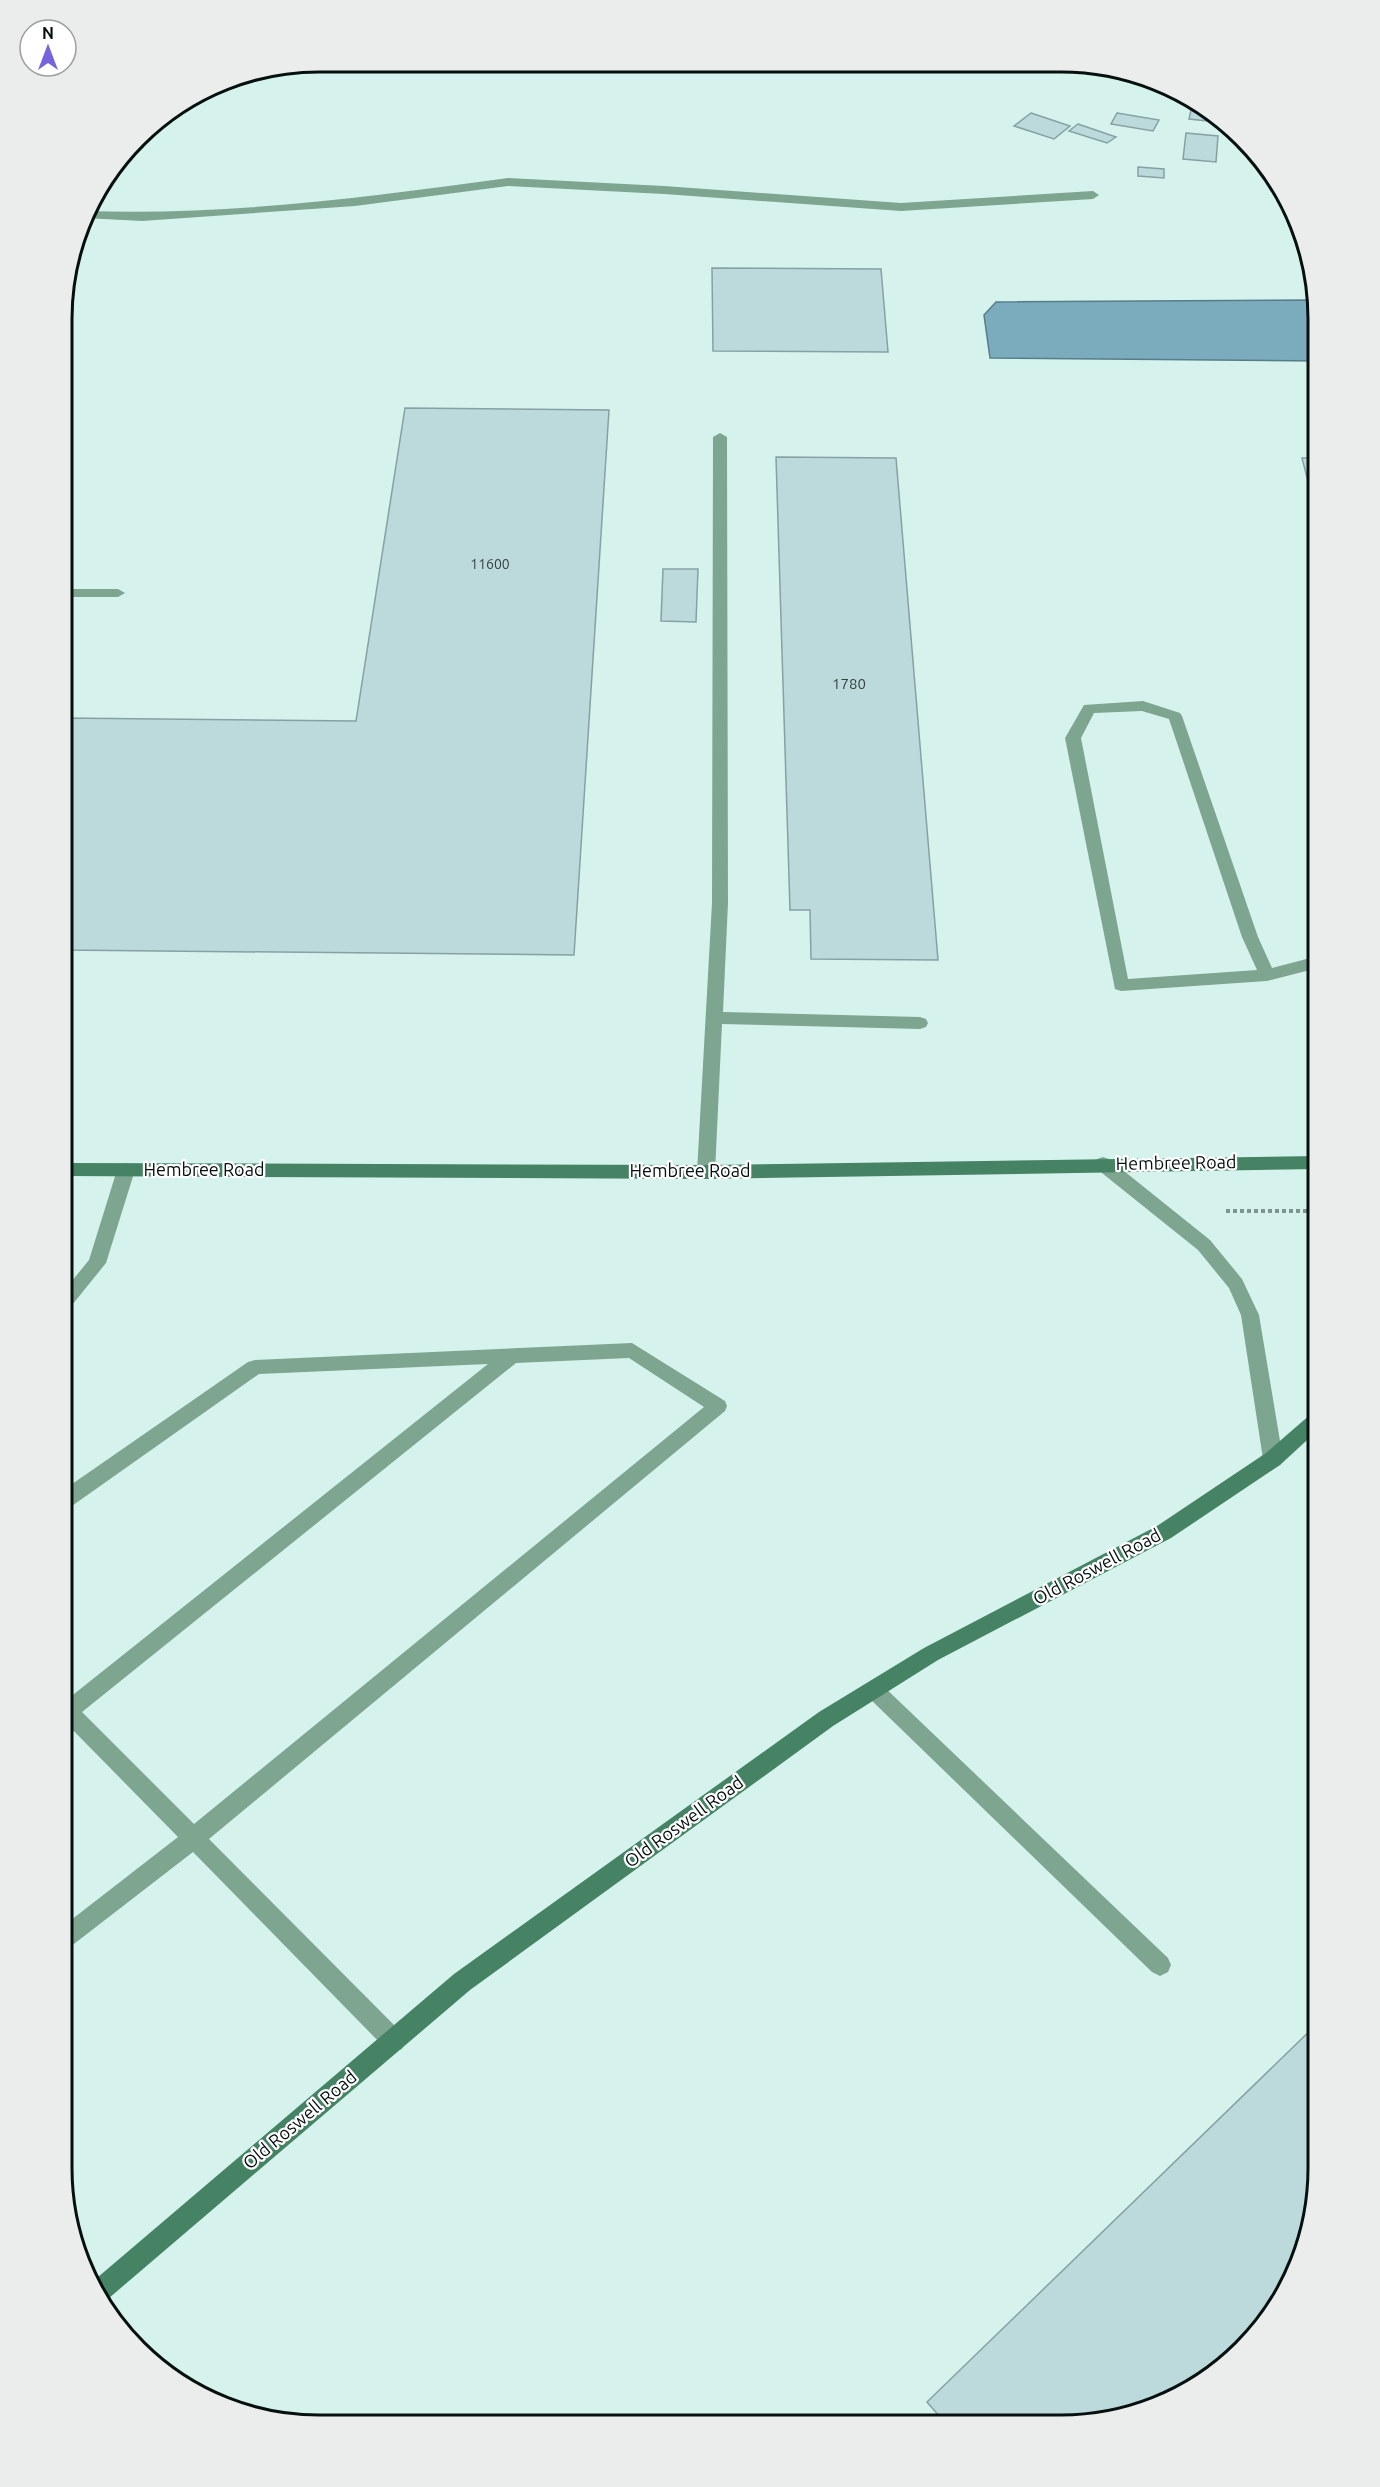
<svg xmlns="http://www.w3.org/2000/svg" width="1380" height="2487" viewBox="0 0 1380 2487" font-family="Ubuntu,sans-serif">
	<style>
		.water { fill: #7aacbe; stroke: #577d89; stroke-width: 1.5 }
		.building { fill: #bcdadc; stroke: #85a1a3; stroke-width: 1.5 }
		.lines { fill: none; stroke-linecap: round; stroke-linejoin: round }
		.path { stroke: #7e948f; stroke-width: 4; stroke-dasharray: 4 3; stroke-linecap: butt }
		.lane { fill: #7ea590; fill-rule: evenodd }
		.street { fill: #7ea590; fill-rule: evenodd }
		.secondary { fill: #468364; fill-rule: evenodd }
		.labels { text-anchor: middle; stroke-width: 4.5; stroke-linejoin: round; paint-order: stroke }
		.far-number-label { font-size: 14px; fill: #344242 }
		.number-label { font-size: 15px; fill: #344242 }
		.street-label { font-size: 18px; fill: #06100e; stroke: #fff }
		.rim { fill: none; stroke: #06100e; stroke-width: 3 }
	</style>
	<rect width="100%" height="100%" fill="#d5f3ec"/>
	<!-- water -->
	<polygon class="water" points="1315,300 1318,319 1318,361 990,358 984,315 996,302"/>
	<!-- building -->
	<g class="building">
		<polygon points="1193,101 1227,123 1189,119"/>
		<polygon points="1031,113 1070,126 1054,139 1014,126"/>
		<polygon points="1117,113 1159,120 1153,131 1111,124"/>
		<polygon points="1078,124 1116,137 1107,143 1069,131"/>
		<polygon points="1186,133 1218,136 1216,162 1183,159"/>
		<polygon points="1138,167 1164,169 1164,178 1138,176"/>
		<polygon points="712,268 881,269 888,352 713,351"/>
		<polygon points="405,408 609,410 574,955 63,950 63,718 356,721"/>
		<polygon points="776,457 896,458 938,960 811,959 810,910 790,910"/>
		<polygon points="1302,458 1318,458 1318,493 1311,493"/>
		<polygon points="663,569 698,569 696,622 661,621"/>
		<polygon points="1318,2023 1318,2185 1299,2266 1265,2325 1204,2382 1144,2412 1061,2426 947,2425 927,2402"/>
	</g>
	<g class="lines">
		<!-- path -->
		<polyline class="path" points="1226,1211 1318,1211"/>
		<!-- lane -->
		<g class="lane">
			<path d="M508 178 664 186 901 203 1093 191 1099 195 1093 199 901 211 664 194 508 186 355 206 142 221 84 218 86 211C227 216 369 197 508 178Z"/>
			<polygon points="720,433 727,437 728,903 723,1012 920,1017 926,1019 928,1023 926,1027 920,1029 722,1024 715,1172 712,1177 706,1179 700,1177 697,1172 712,903 713,437"/>
			<polygon points="63,589 118,589 125,593 118,597 63,597"/>
			<path d="M1143 701 1180 713 1182 716 1258 937 1272 968 1318 956V968L1267 981 1121 991 1115 989 1065 738 1084 705ZM1142 711 1169 719 1242 937 1257 970 1128 979 1081 738 1094 713Z"/>
			<polygon points="126,1163 132,1165 135,1170 106,1263 68,1310 62,1312 63,1292 89,1260 117,1170 120,1165"/>
			<path d="M632 1343 725 1401 727 1406 725 1411 209 1839 402 2033 405 2041 402 2049 394 2052 386 2049 193 1852 70 1947 62 1950V1927L178 1837 62 1719V1696L69 1698 488 1364 259 1374 69 1508 62 1510V1491L248 1362 255 1360ZM629 1358 704 1407 194 1824 82 1712 516 1363Z"/>
			<polygon points="874,1681 881,1684 1168,1958 1171,1965 1168,1972 1160,1976 1152,1972 867,1696 864,1690 867,1684"/>
		</g>
		<!-- street -->
		<polygon class="street" points="1103,1157 1109,1159 1210,1240 1242,1279 1259,1315 1283,1459 1280,1465 1273,1467 1266,1465 1263,1459 1241,1315 1229,1288 1198,1250 1097,1169 1094,1164 1097,1159"/>
		<!-- secondary -->
		<g class="secondary">
			<polygon points="1318,1156 1318,1169 706,1179 63,1176 63,1163 706,1165"/>
			<polygon points="1318,1411 1318,1430 1280,1465 1171,1538 938,1660 833,1726 470,1990 102,2304 91,2283 454,1974 819,1712 924,1648 1157,1526 1266,1453 1311,1414"/>
		</g>
	</g>
	<g class="labels">
		<!-- far-number labels -->
		<g class="far-number-label">
			<text x="490" y="569">11600</text>
		</g>
		<!-- number labels -->
		<g class="number-label">
			<text x="849" y="689">1780</text>
		</g>
		<!-- street labels -->
		<g class="street-label">
			<text transform="translate(1176 1163) rotate(-1)" y="6">Hembree Road</text>
			<text x="204" y="1176">Hembree Road</text>
			<text x="690" y="1177">Hembree Road</text>
			<text transform="translate(1097 1567) rotate(-28)" y="6">Old Roswell Road</text>
			<text transform="translate(684 1822) rotate(-36)" y="6">Old Roswell Road</text>
			<text transform="translate(300 2120) rotate(-40)" y="6">Old Roswell Road</text>
		</g>
	</g>
	<!-- crop -->
	<path d="M0 0H1380V2487H0ZM319 72H1061A247 247 0 0 1 1308 319V2168A247 247 0 0 1 1061 2415H319A247 247 0 0 1 72 2168V319A247 247 0 0 1 319 72Z" fill="#ebecec" fill-rule="evenodd"/>
	<path class="rim" d="M319 72H1061A247 247 0 0 1 1308 319V2168A247 247 0 0 1 1061 2415H319A247 247 0 0 1 72 2168V319A247 247 0 0 1 319 72Z"/>
	<!-- north arrow -->
	<g transform="translate(48 48)"><circle r="28" fill="#ffffff" stroke="#9b9f9f" stroke-width="1.5"/>
	<path d="M0-4.5L10 22L0 15L-10 22Z" fill="#7664de"/>
	<text y="-9" font-size="16" font-weight="bold" text-anchor="middle" fill="#06100e">N</text>
	</g>
</svg>
